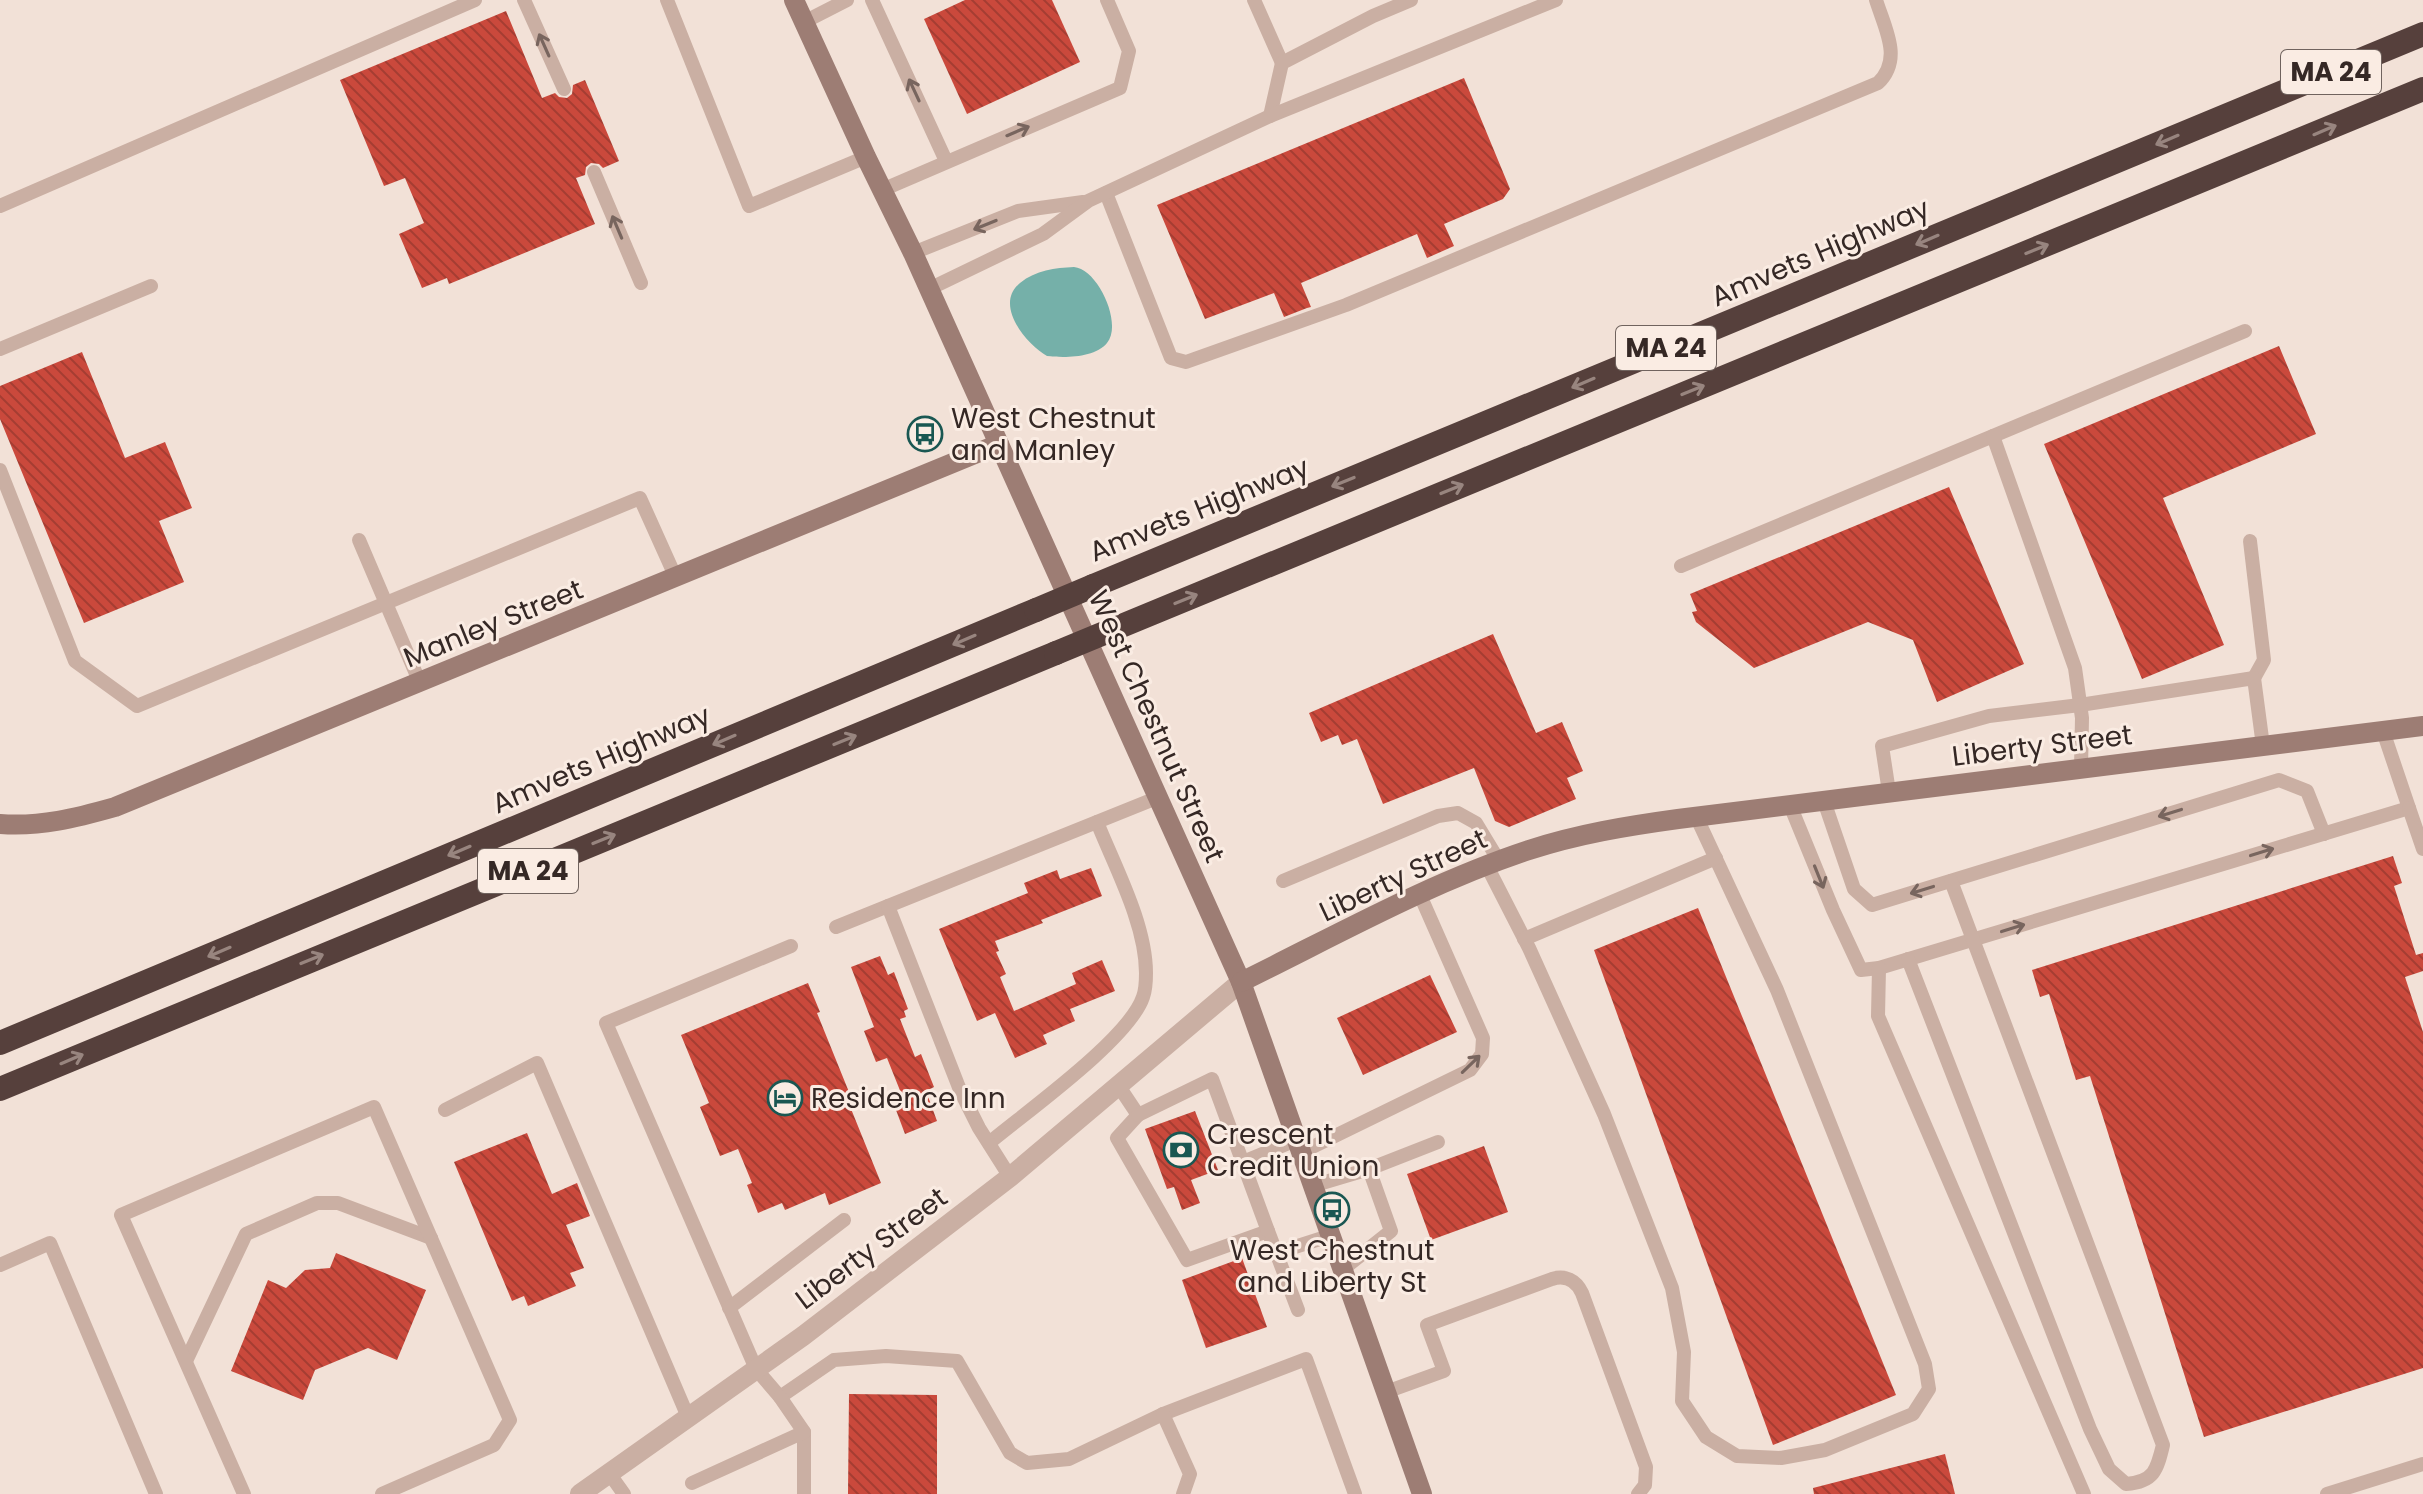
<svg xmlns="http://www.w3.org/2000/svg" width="2423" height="1494" viewBox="0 0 2423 1494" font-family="Poppins,sans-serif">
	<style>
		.water { fill: #75b0a9 }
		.building { fill: url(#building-back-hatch) }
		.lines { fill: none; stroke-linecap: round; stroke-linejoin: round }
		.lane { stroke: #caafa3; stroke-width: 14 }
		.street { stroke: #caafa3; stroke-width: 20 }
		.secondary { stroke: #9d7d74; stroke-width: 20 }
		.highway { stroke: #56403c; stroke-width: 24 }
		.highway-bridge { stroke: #56403c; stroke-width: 24 }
		.oneway { stroke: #78655e }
		.oneway2 { stroke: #98857f }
		.labels { text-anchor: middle; stroke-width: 6; stroke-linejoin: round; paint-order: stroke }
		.shield { fill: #faece3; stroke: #70635e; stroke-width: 2 }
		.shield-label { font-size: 26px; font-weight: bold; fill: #352825 }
		.street-label { font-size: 28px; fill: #352825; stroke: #faece3 }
		.poi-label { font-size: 28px; fill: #352825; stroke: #faece3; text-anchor: start }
	</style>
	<defs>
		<pattern id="building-back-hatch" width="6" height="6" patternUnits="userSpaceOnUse" patternTransform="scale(2)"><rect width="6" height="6" fill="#ca493c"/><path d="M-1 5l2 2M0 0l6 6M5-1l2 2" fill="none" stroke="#a53d32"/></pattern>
	</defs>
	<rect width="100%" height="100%" fill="#f2e1d7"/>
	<!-- water -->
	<path class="water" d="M1074 267C1098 269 1123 324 1107 343 1095 358 1064 358 1047 356 1027 345 993 305 1020 283 1036 270 1055 268 1074 267Z"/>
	<!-- building -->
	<g class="building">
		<polygon points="965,0 1052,0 1080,62 967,114 924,19"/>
		<polygon points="506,11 542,98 555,93 559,97 567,98 572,94 573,85 585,80 619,161 603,168 599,164 591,163 586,167 585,175 576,178 595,224 449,284 447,278 422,288 399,234 424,223 405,178 384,186 340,80"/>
		<polygon points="1464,78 1510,189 1503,199 1444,224 1454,246 1427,258 1417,234 1301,283 1311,307 1307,308 1284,317 1274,293 1205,319 1157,205"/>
		<polygon points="2279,346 2316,434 2163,498 2224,645 2142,679 2044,444"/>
		<polygon points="82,352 125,458 165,442 192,508 159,521 184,582 84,623 0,419 0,386"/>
		<polygon points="1949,487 2024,664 1937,702 1913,640 1868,622 1754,668 1696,622 1692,612 1697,611 1690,594"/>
		<polygon points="1493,634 1536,733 1562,722 1583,771 1567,778 1576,799 1509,827 1495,821 1474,768 1383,804 1357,739 1342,745 1338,735 1321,742 1309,713"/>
		<polygon points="2393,856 2402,883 2394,886 2416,955 2423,953 2423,971 2405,977 2423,1032 2423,1368 2204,1437 2090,1076 2076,1080 2049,994 2040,997 2032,970"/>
		<polygon points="1091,868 1102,896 1041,920 1043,923 995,941 999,951 996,952 1006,974 1000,977 1014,1011 1076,984 1072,973 1102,960 1115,991 1070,1009 1075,1021 1043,1035 1047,1044 1015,1058 995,1013 977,1021 939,929 1028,893 1024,883 1057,870 1060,879"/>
		<polygon points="1698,908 1896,1395 1773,1445 1594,950"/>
		<polygon points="880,956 888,975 894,972 908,1009 904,1011 906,1017 900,1019 915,1057 921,1054 934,1087 926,1091 937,1121 905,1134 893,1102 903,1098 887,1058 876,1062 864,1031 874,1027 851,967"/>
		<polygon points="1430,975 1457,1032 1363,1075 1337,1018"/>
		<polygon points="808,983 820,1012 817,1013 851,1097 847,1099 881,1183 829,1205 825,1193 785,1210 782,1203 758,1213 747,1185 752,1183 738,1149 720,1156 700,1107 709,1103 681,1035"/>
		<polygon points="1195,1111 1218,1170 1191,1180 1200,1203 1182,1210 1174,1187 1167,1189 1145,1129"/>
		<polygon points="527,1133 552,1194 577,1183 590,1216 566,1225 584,1268 570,1273 576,1286 528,1306 524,1296 512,1301 454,1162"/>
		<polygon points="1484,1146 1508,1212 1431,1240 1407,1174"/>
		<polygon points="336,1253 426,1290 397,1360 368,1348 315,1370 303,1400 231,1371 268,1280 286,1288 305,1270 330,1268"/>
		<polygon points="1242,1258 1267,1327 1206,1348 1182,1280"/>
		<polygon points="849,1394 937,1395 937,1494 848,1494"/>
		<polygon points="1945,1454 1955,1494 1814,1494 1813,1488"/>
	</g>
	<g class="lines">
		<!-- lane -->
		<g class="lane">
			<polyline points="524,0 564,89"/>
			<polyline points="667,0 749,206 866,157"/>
			<polyline points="872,0 946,161"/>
			<polyline points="1254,0 1282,63"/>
			<polyline points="804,22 847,0"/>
			<polyline points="1270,116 1282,63 1373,16 1411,0"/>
			<polyline points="594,172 641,283"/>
			<polyline points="882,190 1120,88 1129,51 1107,0"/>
			<path d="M1106 193 1171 358 1186 362 1346 305 1878 83C1903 59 1885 29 1876 0"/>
			<polyline points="0,206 475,0"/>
			<polyline points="913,253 1018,211 1083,202"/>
			<polyline points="929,289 1043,234 1088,201 1270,116 1556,0"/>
			<polyline points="0,349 151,286"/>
			<polyline points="0,470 75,661 137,706 640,498 676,578"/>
			<polyline points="359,540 420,683"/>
			<polyline points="2250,541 2264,660 2254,678"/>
			<polyline points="1681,566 1993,436"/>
			<polyline points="2081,769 2082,718 2075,668 1993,436 2245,331"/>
			<polyline points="1889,792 1882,746 1989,716 2080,705 2254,678 2263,746"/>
			<polyline points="1824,801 1854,889 1872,905 2279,780 2307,791 2324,834"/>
			<polyline points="1790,805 1833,910 1861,970 1879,968 2409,808 2383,731"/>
			<polyline points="2409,808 2423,849"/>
			<polyline points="1487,866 1529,948 1604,1114 1672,1288 1684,1352 1682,1401 1706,1437 1737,1456 1781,1458 1825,1450 1913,1414 1929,1389 1925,1364 1777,990 1696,816"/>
			<polyline points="1283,881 1438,816 1458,813 1476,823 1499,861"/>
			<polyline points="836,927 888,906"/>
			<polyline points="1524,939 1716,858"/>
			<polyline points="791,946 606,1023 756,1369 780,1397 834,1360 886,1356 957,1361 1010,1453 1027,1463 1069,1459 1163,1414 1306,1359 1355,1494"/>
			<path d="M1908 959 2090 1429 2109 1469 2126 1484C2154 1482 2157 1470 2163 1445L1951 881"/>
			<polyline points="1879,968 1878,1016 2084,1494"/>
			<polyline points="1118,1085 1138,1115 1117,1138 1187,1260 1268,1231 1298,1310"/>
			<polyline points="445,1110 537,1063 688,1417"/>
			<polyline points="1138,1115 1212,1079 1268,1231"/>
			<path d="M989 1143C1026 1112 1129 1039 1143 997 1146 989 1146 980 1146 973 1146 924 1115 867 1097 822"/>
			<polyline points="1300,1153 1470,1070 1482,1054 1483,1038 1420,895"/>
			<polyline points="1243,1162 1296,1140"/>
			<polyline points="1369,1169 1438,1142"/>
			<polyline points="1010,1177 979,1128 960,1090 888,906 1159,797"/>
			<polyline points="1312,1186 1369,1169 1391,1231 1342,1270"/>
			<polyline points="1276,1253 1329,1236"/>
			<polyline points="0,1265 50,1243 156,1494"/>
			<polyline points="729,1308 844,1220"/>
			<polyline points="186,1361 246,1234 317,1203 338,1203 431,1238"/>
			<path d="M1386 1392 1444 1371 1427 1325 1552 1279C1565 1275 1576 1280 1582 1293L1646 1467 1645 1485 1638 1494"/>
			<polyline points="780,1397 804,1432 804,1494"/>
			<polyline points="1163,1414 1190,1474 1183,1494"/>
			<polyline points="609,1473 624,1494"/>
			<polyline points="692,1483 804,1432"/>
			<polyline points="244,1494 121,1215 374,1107 510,1420 494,1445 382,1494"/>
			<polyline points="2327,1494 2423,1464"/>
		</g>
		<!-- street -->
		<polyline class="street" points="580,1494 803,1336 1010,1177 1241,982"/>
		<!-- secondary -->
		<g class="secondary">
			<polyline points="794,0 866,157 913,253 1241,982 1422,1494"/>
			<path d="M0 824C41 827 76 818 115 807L999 444"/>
			<path d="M1241 982C1335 936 1429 883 1529 850 1578 834 1627 826 1678 819L2423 726"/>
		</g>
		<!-- highway -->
		<g class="highway">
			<polyline points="1093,586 2423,34"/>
			<polyline points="1114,629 2423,89"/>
			<polyline points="0,1043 1036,610"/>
			<polyline points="0,1089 1056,653"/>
		</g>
		<!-- highway-bridge -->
		<g class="highway-bridge">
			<polyline points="1036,610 1093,586"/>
			<polyline points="1056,653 1114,629"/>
		</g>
	</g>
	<!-- one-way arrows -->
	<defs><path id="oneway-shaft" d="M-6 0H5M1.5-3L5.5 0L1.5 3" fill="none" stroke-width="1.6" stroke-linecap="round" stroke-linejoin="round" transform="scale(2)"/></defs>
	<g class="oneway">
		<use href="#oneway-shaft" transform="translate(544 45) rotate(-114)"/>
		<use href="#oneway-shaft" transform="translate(914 90) rotate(-115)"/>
		<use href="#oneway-shaft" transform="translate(1018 131) rotate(-23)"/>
		<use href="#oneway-shaft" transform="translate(985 225) rotate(158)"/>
		<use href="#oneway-shaft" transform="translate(617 227) rotate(-113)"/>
		<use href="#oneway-shaft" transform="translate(2170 813) rotate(163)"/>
		<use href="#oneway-shaft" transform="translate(2262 852) rotate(-17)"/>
		<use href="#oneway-shaft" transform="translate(1819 877) rotate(68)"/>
		<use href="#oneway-shaft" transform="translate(1922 890) rotate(163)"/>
		<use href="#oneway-shaft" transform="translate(2013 928) rotate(-17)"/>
		<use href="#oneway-shaft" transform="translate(1471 1064) rotate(-44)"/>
	</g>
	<g class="oneway2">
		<use href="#oneway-shaft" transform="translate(2325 130) rotate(-23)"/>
		<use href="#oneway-shaft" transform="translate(2167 140) rotate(157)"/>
		<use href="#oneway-shaft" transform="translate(1927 240) rotate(157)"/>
		<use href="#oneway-shaft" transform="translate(2037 249) rotate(-22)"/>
		<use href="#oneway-shaft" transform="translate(1583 383) rotate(157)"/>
		<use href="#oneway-shaft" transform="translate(1693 390) rotate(-22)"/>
		<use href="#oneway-shaft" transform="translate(1343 482) rotate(158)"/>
		<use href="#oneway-shaft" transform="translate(1452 489) rotate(-22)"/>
		<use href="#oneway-shaft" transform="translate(1186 599) rotate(-22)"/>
		<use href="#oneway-shaft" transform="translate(964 640) rotate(157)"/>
		<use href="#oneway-shaft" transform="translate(724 740) rotate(157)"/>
		<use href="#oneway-shaft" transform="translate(845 740) rotate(-22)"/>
		<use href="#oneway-shaft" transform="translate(604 839) rotate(-22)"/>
		<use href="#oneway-shaft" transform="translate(459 851) rotate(157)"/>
		<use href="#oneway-shaft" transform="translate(219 952) rotate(157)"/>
		<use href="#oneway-shaft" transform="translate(312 959) rotate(-22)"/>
		<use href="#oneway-shaft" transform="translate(72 1059) rotate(-23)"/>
	</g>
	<!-- icons -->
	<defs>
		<g id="bus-ring" transform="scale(1.8)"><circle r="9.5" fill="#faece3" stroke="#1a5752" stroke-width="1.5"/><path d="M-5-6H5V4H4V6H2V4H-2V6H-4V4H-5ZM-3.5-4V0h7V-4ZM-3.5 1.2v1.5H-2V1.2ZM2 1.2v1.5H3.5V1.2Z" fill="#1a5752"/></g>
		<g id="hotel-ring" transform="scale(1.8)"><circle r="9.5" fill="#faece3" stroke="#1a5752" stroke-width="1.5"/><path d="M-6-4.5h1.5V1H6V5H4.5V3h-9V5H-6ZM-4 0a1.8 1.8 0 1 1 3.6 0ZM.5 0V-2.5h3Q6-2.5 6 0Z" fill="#1a5752"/></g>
		<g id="bank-ring" transform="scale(1.8)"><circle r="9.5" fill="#faece3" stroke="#1a5752" stroke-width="1.5"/><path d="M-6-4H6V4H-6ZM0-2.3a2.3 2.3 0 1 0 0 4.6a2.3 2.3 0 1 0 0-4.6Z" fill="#1a5752"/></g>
	</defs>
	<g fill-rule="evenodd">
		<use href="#bus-ring" x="925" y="434"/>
		<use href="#hotel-ring" x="785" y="1098"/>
		<use href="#bank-ring" x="1181" y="1150"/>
		<use href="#bus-ring" x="1332" y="1210"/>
	</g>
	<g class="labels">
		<!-- shield labels -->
		<g class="shield">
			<rect x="2281" y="50" width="100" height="44" rx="6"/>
			<rect x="1616" y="326" width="100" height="44" rx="6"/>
			<rect x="478" y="849" width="100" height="44" rx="6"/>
		</g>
		<g class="shield-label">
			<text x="2331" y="81">MA 24</text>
			<text x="1666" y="357">MA 24</text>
			<text x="528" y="880">MA 24</text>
		</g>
		<!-- street labels -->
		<g class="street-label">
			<text transform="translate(1820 252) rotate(-23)" y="10">Amvets Highway</text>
			<text transform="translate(1199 509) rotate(-22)" y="10">Amvets Highway</text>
			<text transform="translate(493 623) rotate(-22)" y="10">Manley Street</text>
			<text transform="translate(1157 726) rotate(66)" y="10">West Chestnut Street</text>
			<text transform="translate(2042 745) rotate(-7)" y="10">Liberty Street</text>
			<text transform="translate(601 759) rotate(-23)" y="10">Amvets Highway</text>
			<text transform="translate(1403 875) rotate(-25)" y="10">Liberty Street</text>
			<text transform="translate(871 1248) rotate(-37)" y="10">Liberty Street</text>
		</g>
		<!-- poi labels -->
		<g class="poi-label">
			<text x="951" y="428">West Chestnut<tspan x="951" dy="32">and Manley</tspan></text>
			<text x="811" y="1108">Residence Inn</text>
			<text x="1207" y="1144">Crescent<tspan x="1207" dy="32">Credit Union</tspan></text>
			<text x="1332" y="1260" text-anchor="middle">West Chestnut<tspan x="1332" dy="32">and Liberty St</tspan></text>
		</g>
	</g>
</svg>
